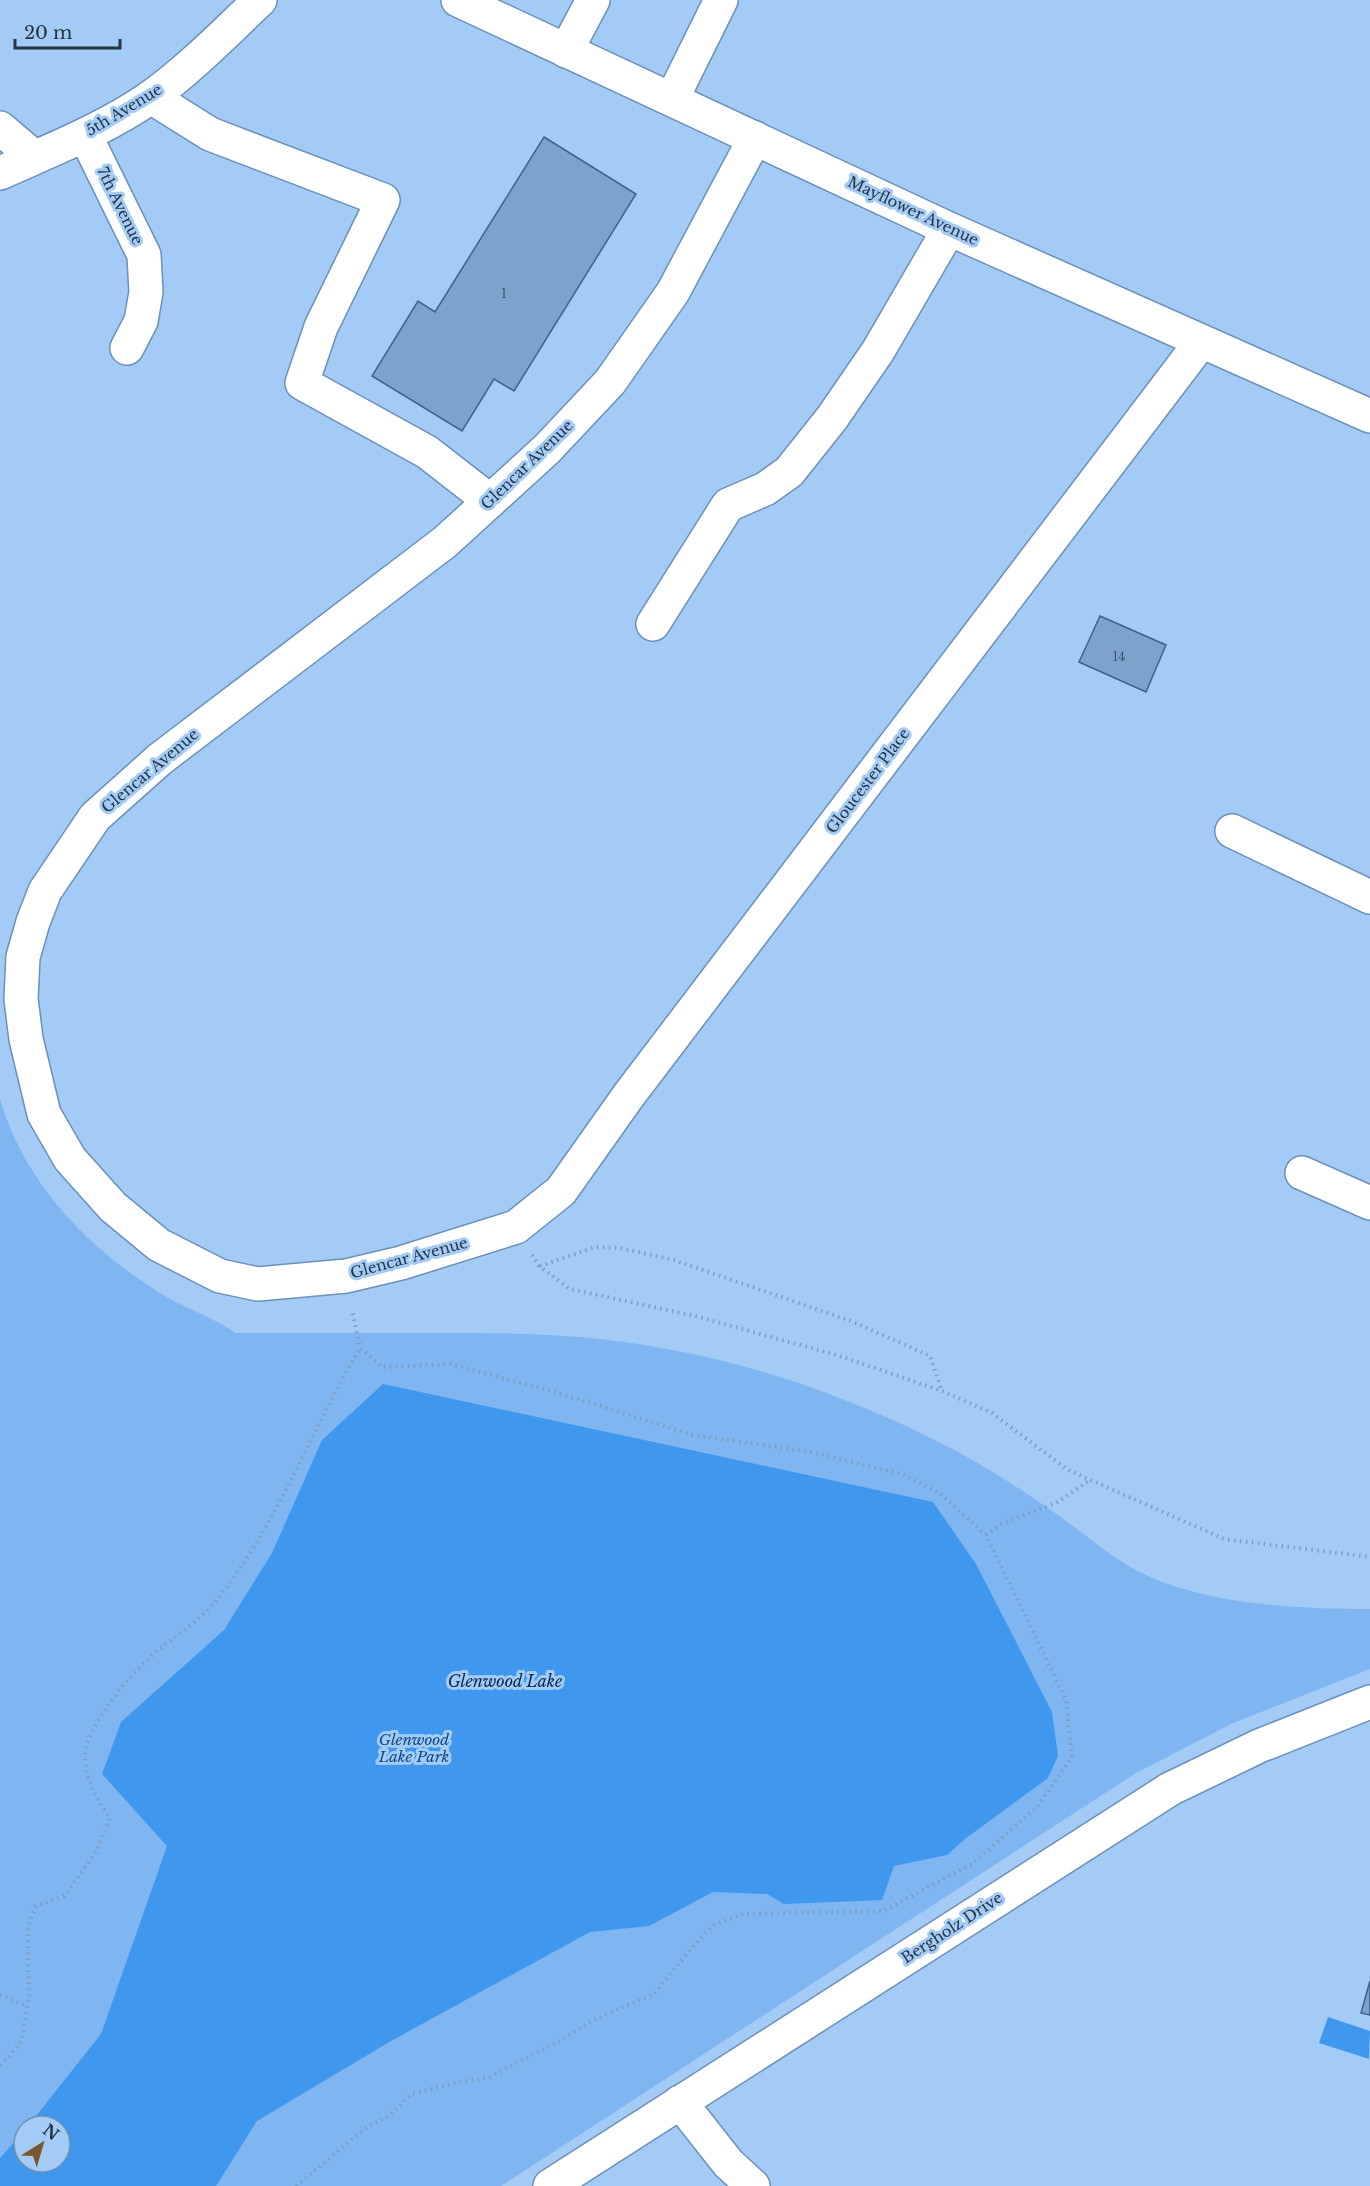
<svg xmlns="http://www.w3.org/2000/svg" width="1370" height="2186" viewBox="0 0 1370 2186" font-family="'Libre Baskerville',serif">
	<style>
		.green { fill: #7fb6f2; fill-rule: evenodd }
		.water { fill: #4097ee }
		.building { fill: #7da3cc; stroke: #3e6288; stroke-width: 1.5 }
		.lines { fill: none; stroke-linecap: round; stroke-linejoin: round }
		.minor-casing { stroke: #6b90b9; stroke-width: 36 }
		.path { stroke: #7d9dc0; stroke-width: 4; stroke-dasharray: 1.5 4.5; stroke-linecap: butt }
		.minor { stroke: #fff; stroke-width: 33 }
		.labels { text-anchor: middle; stroke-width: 6; stroke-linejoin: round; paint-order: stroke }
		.number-label { font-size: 12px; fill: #3b5068 }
		.street-label { font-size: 15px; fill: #253546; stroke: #a4cbf6 }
		.park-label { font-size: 15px; font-style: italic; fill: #0c4a81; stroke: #a4cbf6 }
		.water-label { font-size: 16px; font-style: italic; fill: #072b4d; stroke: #a4cbf6 }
	</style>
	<rect width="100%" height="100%" fill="#a4cbf6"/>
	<!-- green -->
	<path class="green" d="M0 1099C25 1185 92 1253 167 1297 190 1310 214 1318 236 1333 304 1333 372 1333 440 1333 496 1333 552 1333 608 1340 691 1350 774 1371 852 1403 906 1424 963 1452 1012 1484 1035 1499 1059 1515 1081 1532 1102 1548 1122 1564 1146 1575 1210 1605 1300 1609 1370 1609V1669L1233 1723 1136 1773 501 2186H0ZM24 2126H60V2162H24Z"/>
	<!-- water -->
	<g class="water">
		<polygon points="383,1384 933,1502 976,1564 1052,1712 1058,1756 1048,1778 965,1839 947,1855 894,1866 882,1900 784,1904 767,1894 713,1892 649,1926 590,1932 391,2041 257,2121 216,2186 0,2186 0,2158 24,2131 24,2162 60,2162 60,2126 28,2126 101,2034 167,1846 102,1774 121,1722 224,1630 272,1553 322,1440"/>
		<polygon points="1328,2017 1370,2031 1369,2059 1319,2043"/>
	</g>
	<!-- building -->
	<g class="building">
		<polygon points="544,137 636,194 514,391 494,379 462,431 372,376 418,301 435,312"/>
		<polygon points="1100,616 1166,645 1146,692 1079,662"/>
		<polygon points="1370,1981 1370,2015 1361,2013"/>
	</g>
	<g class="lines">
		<!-- minor casing -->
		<g class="minor-casing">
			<g id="minor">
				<polyline points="458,0 949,229 1370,416"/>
				<polyline points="566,51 593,0"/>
				<polyline points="151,97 210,134 383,200 321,327 302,383 427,452 490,501"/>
				<polyline points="672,99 721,0"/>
				<polyline points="0,128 34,157"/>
				<polyline points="85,135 144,255 146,292 141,321 127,348"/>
				<polyline points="755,138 673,292 610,382 547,449 445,542 160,759 95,817 45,891 33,922 23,957 21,999 26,1039 44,1114 70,1159 113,1207 159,1245 220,1276 258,1284 346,1276 401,1263 516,1227 561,1191 629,1095 1201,342"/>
				<path d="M0 173C51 150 105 129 151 97 190 69 225 33 260 0"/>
				<polyline points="653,624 728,505 765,489 789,472 832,418 878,351 949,229"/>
				<polyline points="1232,831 1370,897"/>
				<polyline points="1302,1173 1370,1203"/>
				<polyline points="680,2102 728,2163 753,2186"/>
				<polyline points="550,2186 1170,1789 1259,1746 1370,1702"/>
			</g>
		</g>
		<!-- path -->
		<g class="path">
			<polyline points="532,1255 539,1266 570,1289 695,1316 840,1356 942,1391 992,1413 1068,1470 1224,1539 1370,1557"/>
			<polyline points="540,1266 595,1247 620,1248 674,1260 851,1321 930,1356 942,1391"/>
			<polyline points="986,1535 1003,1523 1056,1503 1090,1480"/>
			<polyline points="0,1995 27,2006"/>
			<path d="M0 2065 9 2057 22 2040 29 1995 28 1927 36 1906 64 1896 96 1852 110 1818C95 1797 79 1768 88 1742 98 1715 125 1681 146 1661 167 1640 196 1625 215 1602 276 1528 311 1430 360 1348"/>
			<polyline points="296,2186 367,2127 389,2116 412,2094 454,2083 488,2078 563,2039 595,2019 654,1994 695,1944 713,1925 743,1914 883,1911 972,1864 1037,1807 1072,1757 1066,1700 986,1535 938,1492 902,1474 805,1451 693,1435 555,1392 450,1364 382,1367 360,1348 352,1310"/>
		</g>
		<!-- minor -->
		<use href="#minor" class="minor"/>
	</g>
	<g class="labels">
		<!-- number labels -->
		<g class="number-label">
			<text x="504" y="298">1</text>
			<text x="1119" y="661">14</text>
		</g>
		<!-- street labels -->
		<g class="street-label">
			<text transform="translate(124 110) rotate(-31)" y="5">5th Avenue</text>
			<text transform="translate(120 206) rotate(64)" y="5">7th Avenue</text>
			<text transform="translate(913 211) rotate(25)" y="5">Mayflower Avenue</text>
			<text transform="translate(527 465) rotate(-44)" y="5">Glencar Avenue</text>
			<text transform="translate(150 771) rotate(-40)" y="5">Glencar Avenue</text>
			<text transform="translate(868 781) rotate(-53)" y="5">Gloucester Place</text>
			<text transform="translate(409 1258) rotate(-15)" y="5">Glencar Avenue</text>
			<text transform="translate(952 1928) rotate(-33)" y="5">Bergholz Drive</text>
		</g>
		<!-- park labels -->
		<g class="park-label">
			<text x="414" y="1745">Glenwood<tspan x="414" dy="17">Lake Park</tspan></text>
		</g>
		<!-- water labels -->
		<g class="water-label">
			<text x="505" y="1687">Glenwood Lake</text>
		</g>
	</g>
	<!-- north arrow -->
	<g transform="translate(42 2144) rotate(37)"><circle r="28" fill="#a4cbf6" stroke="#718fb0" stroke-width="1.5"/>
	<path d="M0-4.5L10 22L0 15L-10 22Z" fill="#7a5930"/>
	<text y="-9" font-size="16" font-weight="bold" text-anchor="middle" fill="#253546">N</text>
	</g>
	<!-- scale -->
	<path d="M15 39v9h105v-9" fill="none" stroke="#253546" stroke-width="3"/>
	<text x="24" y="39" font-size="18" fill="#253546" stroke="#a4cbf6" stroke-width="4.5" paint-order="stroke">20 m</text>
</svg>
